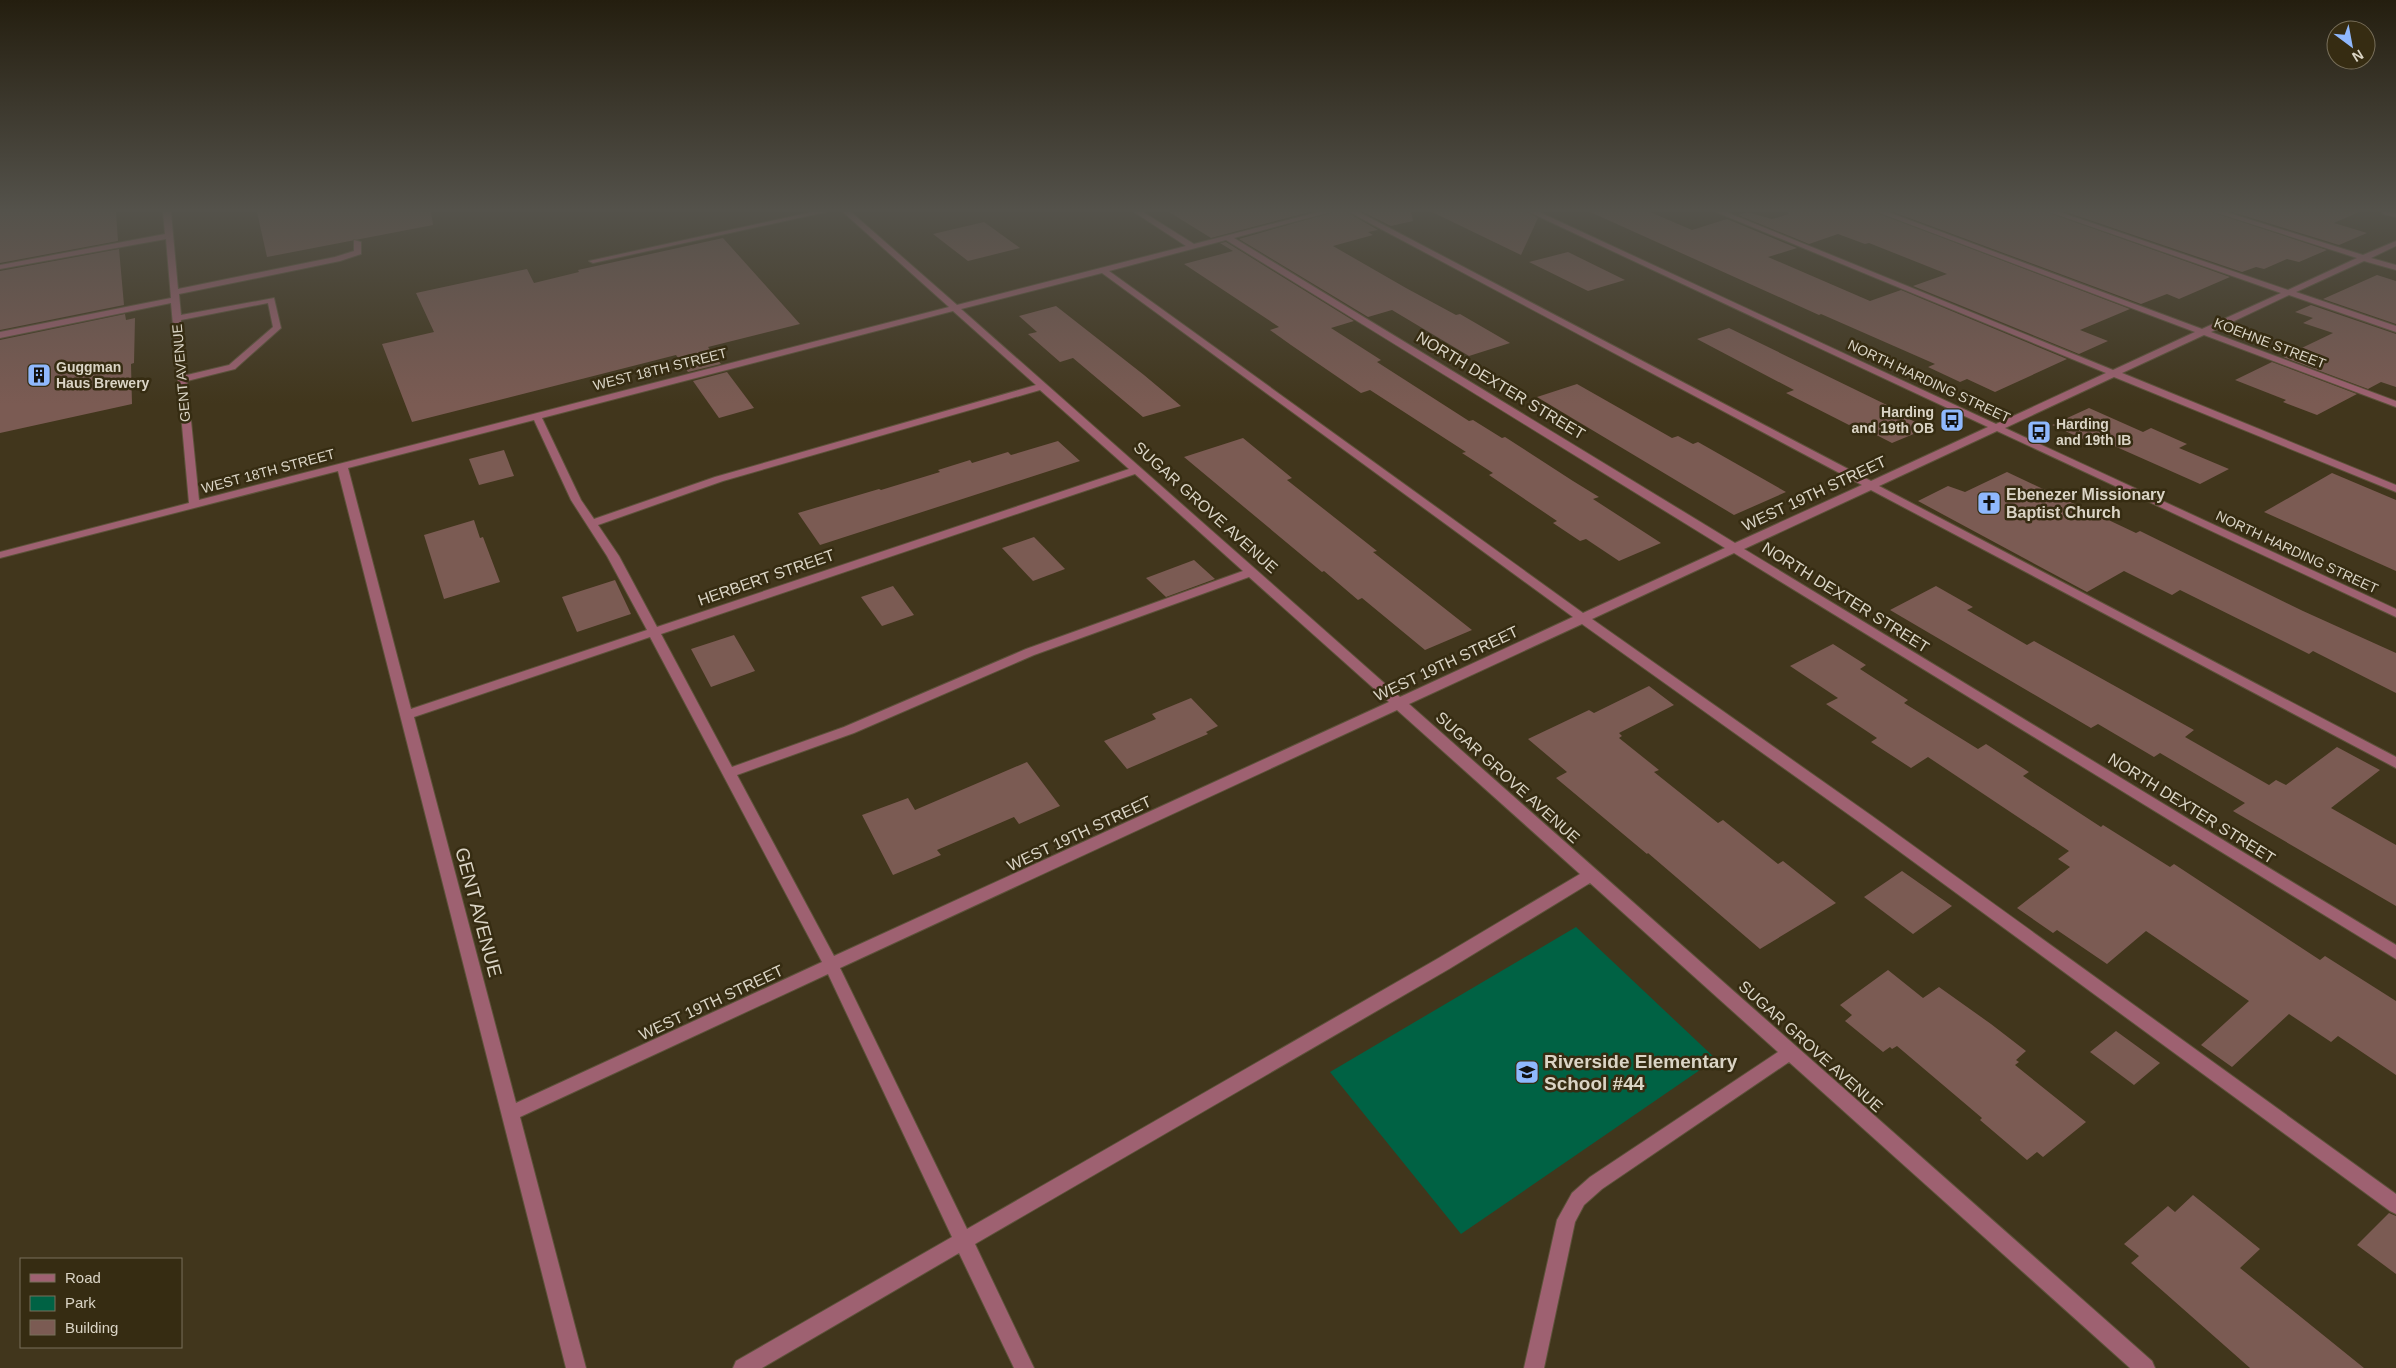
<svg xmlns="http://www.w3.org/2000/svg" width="2396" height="1368" viewBox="0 0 2396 1368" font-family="Helvetica,sans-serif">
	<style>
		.green { fill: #006244 }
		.building { fill: #7b5b53 }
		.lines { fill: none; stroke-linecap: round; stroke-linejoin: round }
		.minor-casing { stroke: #5d523a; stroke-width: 2 }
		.minor { fill: #9e6171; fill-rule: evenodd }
		.labels { text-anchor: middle; stroke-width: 5; stroke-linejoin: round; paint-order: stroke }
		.far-street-label { font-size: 14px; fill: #dad4c5; stroke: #362c12 }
		.far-poi-label { font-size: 14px; font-weight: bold; fill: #dad4c5; stroke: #362c12; text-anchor: start }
		.street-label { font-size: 16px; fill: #dad4c5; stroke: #362c12 }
		.poi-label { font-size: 16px; font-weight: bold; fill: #dad4c5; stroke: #362c12; text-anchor: start }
		.near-street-label { font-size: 19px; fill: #dad4c5; stroke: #362c12 }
		.near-poi-label { font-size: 19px; font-weight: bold; fill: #dad4c5; stroke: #362c12; text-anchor: start }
	</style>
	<rect width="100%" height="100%" fill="#41361c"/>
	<!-- green -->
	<polygon class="green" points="1576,927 1716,1059 1461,1234 1330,1072"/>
	<!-- building -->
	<g class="building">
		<polygon points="0,212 116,212 118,241 0,263"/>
		<polygon points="257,212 431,212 433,225 267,257"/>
		<polygon points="1169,212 1310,212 1211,238"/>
		<polygon points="1333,212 1347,212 1378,230 1368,232 1373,235 1333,246 1406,288 1456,315 1460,314 1510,343 1469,356 1392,310 1368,317 1239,239"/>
		<polygon points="1363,212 1411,212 1413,221 1391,226"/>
		<polygon points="1432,212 1527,212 1538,218 1521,255"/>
		<polygon points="1590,212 1650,212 1692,230 1727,219 1797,248 1768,257 1870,301 1901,290 2067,359 1995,392 1967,379 1960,382 1928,367 1935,364 1821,314 1819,315"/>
		<polygon points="1747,212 1772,219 1789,214 1787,212 1875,212 2130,309 2080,330 2108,341 2079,354 1913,286 1947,274 1869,243 1865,244 1838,234 1809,244 1738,215"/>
		<polygon points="1893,212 2047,212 2230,277 2179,299 2167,294 2141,304"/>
		<polygon points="2066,212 2212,212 2327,250 2299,262 2287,259 2264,269 2256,267 2242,272"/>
		<polygon points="2232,212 2359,212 2334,223 2367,233 2339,245"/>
		<polygon points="984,222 1020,248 968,261 933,234"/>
		<polygon points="723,238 800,324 708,347 721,364 688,372 676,355 412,422 382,344 434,332 416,293 527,269 534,283 579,272 578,270"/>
		<polygon points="1226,242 1354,321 1331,328 1381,360 1377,362 1469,421 1473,420 1502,438 1505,437 1573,481 1599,497 1593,499 1661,543 1619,561 1586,539 1580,541 1553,523 1557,521 1489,475 1493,473 1462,453 1466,452 1370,390 1361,393 1291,345 1270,330 1279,327 1184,264 1233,251 1220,243"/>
		<polygon points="119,249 124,305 0,330 0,271"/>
		<polygon points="1568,252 1625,280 1588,291 1529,262"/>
		<polygon points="2377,275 2396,281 2396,324 2323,299"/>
		<polygon points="2311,305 2396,334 2396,387 2381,382 2368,389 2283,357 2333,333 2303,323 2313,318 2295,312"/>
		<polygon points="1056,306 1144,375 1181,406 1143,417 1073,358 1060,362 1028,334 1037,332 1019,316"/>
		<polygon points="125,314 126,320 135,318 134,363 131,364 132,404 0,433 0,340"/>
		<polygon points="1729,328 1891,407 1888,409 1928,428 1892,443 1853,423 1849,425 1786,393 1794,390 1697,339"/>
		<polygon points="2272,362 2357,394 2317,415 2283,402 2286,400 2235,380"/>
		<polygon points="727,372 754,408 719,418 693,381"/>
		<polygon points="1577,384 1672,438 1678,436 1693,444 1698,442 1786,492 1734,515 1537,397"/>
		<polygon points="2089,408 2143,432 2151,428 2187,444 2179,448 2229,469 2200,484 2103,441 2096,445 2052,425"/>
		<polygon points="1243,438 1292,478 1287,480 1377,551 1373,552 1472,630 1425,650 1362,598 1358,600 1324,571 1322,572 1184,457"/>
		<polygon points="1058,441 1080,461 820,545 798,513 879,489 881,490 940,472 938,470 970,460 972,463 1008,452 1011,455"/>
		<polygon points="504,450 514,476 479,485 469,459"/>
		<polygon points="2007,472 2136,533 2140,531 2303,611 2396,653 2396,693 2313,651 2309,654 2180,590 2172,595 2124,571 2087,592 1918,501 1948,486 1965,492"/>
		<polygon points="2332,473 2396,500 2396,571 2264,512"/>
		<polygon points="474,520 480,538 483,537 500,582 444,599 424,535"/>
		<polygon points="1034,537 1065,569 1033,581 1002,548"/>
		<polygon points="1194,560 1215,579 1166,597 1146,578"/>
		<polygon points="615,580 631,614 577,632 562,597"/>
		<polygon points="893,586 914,615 882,626 861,597"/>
		<polygon points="1936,586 1973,607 1967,610 2027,645 2034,641 2194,730 2185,737 2269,785 2276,780 2286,785 2337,747 2380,770 2331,808 2396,845 2396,906 2233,811 2245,803 2160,753 2154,757 2098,724 2091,728 1890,610"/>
		<polygon points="734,635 755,671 711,687 691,649"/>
		<polygon points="1833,644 1866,665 1860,669 1908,700 1904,703 1978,749 1986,744 2029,772 2023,776 2101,827 2103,825 2170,867 2174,864 2320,960 2325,956 2396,1001 2396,1075 2338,1036 2331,1042 2289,1014 2232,1067 2201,1045 2249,1001 2146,931 2107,964 2057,930 2053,933 2017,908 2070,867 2058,859 2069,851 1928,757 1911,768 1871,742 1877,738 1826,704 1838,698 1790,666"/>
		<polygon points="1649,686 1674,705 1619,733 1622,736 1619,738 1659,770 1654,772 1718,823 1723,820 1778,864 1783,861 1836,903 1760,949 1648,853 1647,854 1556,778 1567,772 1528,739 1589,710 1594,713"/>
		<polygon points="1191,698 1218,726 1206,732 1208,734 1127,769 1104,741 1156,719 1152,714"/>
		<polygon points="1027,762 1060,806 1019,824 1014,817 937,850 941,855 893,875 862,815 908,798 915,810"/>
		<polygon points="1902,871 1952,906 1913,934 1864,897"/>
		<polygon points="1888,970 1923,998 1939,987 1991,1024 2026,1051 2016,1060 2019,1062 2015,1065 2086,1122 2043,1157 2037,1152 2027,1160 1980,1120 1982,1118 1897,1046 1892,1049 1890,1047 1883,1052 1845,1021 1852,1015 1840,1005"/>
		<polygon points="2116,1031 2160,1063 2134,1085 2090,1052"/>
		<polygon points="2193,1195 2260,1249 2240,1268 2364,1368 2250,1368 2131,1263 2139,1256 2124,1244 2168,1206 2175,1212"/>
		<polygon points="2389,1213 2396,1216 2396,1274 2357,1245"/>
	</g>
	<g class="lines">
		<!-- minor casing -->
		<g class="minor-casing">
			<g id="minor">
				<path d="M163 212H171L178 289 335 257 354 251V240L361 242V254L340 261 179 294 181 315 274 298 281 328 235 369 187 381 199 500 949 307 843 212H851L957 305 1186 246 1134 212H1143L1194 244 1318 212H1331L1234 238 1735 543 1862 485 1349 212H1359L1871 481 1988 427 1529 212H1539L1996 424 2106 373 1716 212H1726L2113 370 2195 332 1877 212H1888L2202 329 2281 293 2049 212H2060L2288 290 2357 258 2214 212H2226L2363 255 2396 241V246L2371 258 2396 265V270L2364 261 2296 292 2396 326V332L2289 295 2211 332 2396 401V407L2204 335 2122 373 2396 485V492L2114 377 2005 428 2396 609V617L1997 431 1879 486 2396 757V768L1871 490 1744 549 2396 945V959L1734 553 1592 619 1872 816 2396 1194V1214L2390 1211 1862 824 1582 624 1409 704 2152 1361 2155 1368H2130L1789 1062 1602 1189 1584 1205 1575 1222 1544 1368H1524L1557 1220 1572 1193 1590 1177 1778 1052 1590 883 1449 969 975 1244 1034 1368H1014L959 1253 762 1368H733L736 1361 952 1237 828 974 520 1117 586 1368H566L338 471 0 558V552L189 503 171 303 0 338V332L171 298 166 239 0 269V265L165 234ZM1226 240 1725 548 1583 613 1109 271ZM1102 273 1573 617 1400 697 961 309ZM268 303 273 327 229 365 187 375 181 320ZM953 311 1036 385 715 477 594 519 581 500 542 418ZM1040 390 1129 469 657 627 619 556 598 525 723 481ZM534 420 571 500 607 556 647 630 411 709 348 468ZM1135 474 1243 571 1026 649 844 727 732 767 661 634ZM1249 577 1389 702 834 956 737 775 854 733 1034 655ZM650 637 822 962 516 1103 414 717ZM1397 710 1580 874 1437 959 967 1229 840 968Z"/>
				<polygon points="812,212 826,212 593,263 589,261"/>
				<polygon points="2382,212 2396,213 2396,217 2383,214"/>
			</g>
		</g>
		<!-- minor -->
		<use href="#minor" class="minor"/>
	</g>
	<!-- sky -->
	<linearGradient id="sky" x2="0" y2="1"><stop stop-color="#241e0f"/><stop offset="0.52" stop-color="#54524b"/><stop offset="1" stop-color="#54524b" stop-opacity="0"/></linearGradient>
	<rect width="2396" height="404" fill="url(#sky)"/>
	<!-- icons -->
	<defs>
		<g id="building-square" transform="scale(1.25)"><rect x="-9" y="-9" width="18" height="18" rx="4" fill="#8fb8fd" stroke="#362c12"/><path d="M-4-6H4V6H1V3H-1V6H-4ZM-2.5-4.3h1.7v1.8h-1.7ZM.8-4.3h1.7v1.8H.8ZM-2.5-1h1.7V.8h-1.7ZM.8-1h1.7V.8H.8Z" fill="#111"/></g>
		<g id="bus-square" transform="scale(1.25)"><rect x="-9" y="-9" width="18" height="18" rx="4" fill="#8fb8fd" stroke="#362c12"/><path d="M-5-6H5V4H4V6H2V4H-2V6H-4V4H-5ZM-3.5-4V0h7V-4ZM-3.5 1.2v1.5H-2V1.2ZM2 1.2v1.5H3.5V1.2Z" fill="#111"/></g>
		<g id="church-square" transform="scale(1.25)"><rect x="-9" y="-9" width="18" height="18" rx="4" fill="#8fb8fd" stroke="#362c12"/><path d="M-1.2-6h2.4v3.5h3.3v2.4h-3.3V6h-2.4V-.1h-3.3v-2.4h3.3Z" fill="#111"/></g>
		<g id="school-square" transform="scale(1.25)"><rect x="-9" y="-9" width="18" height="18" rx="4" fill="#8fb8fd" stroke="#362c12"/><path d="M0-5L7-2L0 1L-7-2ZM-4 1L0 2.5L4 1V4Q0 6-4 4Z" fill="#111"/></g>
	</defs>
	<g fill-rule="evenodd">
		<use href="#building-square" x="39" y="375"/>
		<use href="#bus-square" x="1952" y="420"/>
		<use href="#bus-square" x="2039" y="432"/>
		<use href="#church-square" x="1989" y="503"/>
		<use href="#school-square" x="1527" y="1072"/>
	</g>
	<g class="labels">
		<!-- far-street labels -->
		<g class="far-street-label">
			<text transform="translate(2270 343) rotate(21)" y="5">KOEHNE STREET</text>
			<text transform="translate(660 369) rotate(-14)" y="5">WEST 18TH STREET</text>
			<text transform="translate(181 373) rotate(-95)" y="5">GENT AVENUE</text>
			<text transform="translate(1929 381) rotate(25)" y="5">NORTH HARDING STREET</text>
			<text transform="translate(268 471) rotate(-15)" y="5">WEST 18TH STREET</text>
			<text transform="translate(2297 552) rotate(25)" y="5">NORTH HARDING STREET</text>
		</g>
		<!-- far-poi labels -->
		<g class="far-poi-label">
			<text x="56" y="372">Guggman<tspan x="56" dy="16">Haus Brewery</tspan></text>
			<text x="1934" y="417" text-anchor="end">Harding<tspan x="1934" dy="16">and 19th OB</tspan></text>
			<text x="2056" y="429">Harding<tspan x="2056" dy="16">and 19th IB</tspan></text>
		</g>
		<!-- street labels -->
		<g class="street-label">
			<text transform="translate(1501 385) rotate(31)" y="6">NORTH DEXTER STREET</text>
			<text transform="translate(1814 493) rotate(-25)" y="6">WEST 19TH STREET</text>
			<text transform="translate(1206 507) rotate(42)" y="6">SUGAR GROVE AVENUE</text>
			<text transform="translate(766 577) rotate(-19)" y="6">HERBERT STREET</text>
			<text transform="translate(1846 597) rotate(32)" y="6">NORTH DEXTER STREET</text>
			<text transform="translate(1446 663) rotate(-25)" y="6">WEST 19TH STREET</text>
			<text transform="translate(1508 777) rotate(42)" y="6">SUGAR GROVE AVENUE</text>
			<text transform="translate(2192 808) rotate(32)" y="6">NORTH DEXTER STREET</text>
			<text transform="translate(1079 833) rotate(-25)" y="6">WEST 19TH STREET</text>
			<text transform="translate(711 1002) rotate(-25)" y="6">WEST 19TH STREET</text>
			<text transform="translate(1811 1046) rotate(42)" y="6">SUGAR GROVE AVENUE</text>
		</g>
		<!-- poi labels -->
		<g class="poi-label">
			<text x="2006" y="500">Ebenezer Missionary<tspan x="2006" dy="18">Baptist Church</tspan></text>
		</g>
		<!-- near-street labels -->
		<g class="near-street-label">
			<text transform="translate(479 912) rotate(75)" y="7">GENT AVENUE</text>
		</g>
		<!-- near-poi labels -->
		<g class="near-poi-label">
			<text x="1544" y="1068">Riverside Elementary<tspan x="1544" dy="22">School #44</tspan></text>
		</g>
	</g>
	<!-- legend -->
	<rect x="20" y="1258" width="162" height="90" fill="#362c12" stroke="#786f5a"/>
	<rect x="30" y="1274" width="25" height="8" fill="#9e6171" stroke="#786f5a"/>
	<text x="65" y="1283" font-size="15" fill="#dad4c5">Road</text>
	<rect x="30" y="1296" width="25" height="15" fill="#006244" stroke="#786f5a"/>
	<text x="65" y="1308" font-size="15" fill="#dad4c5">Park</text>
	<rect x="30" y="1320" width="25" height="15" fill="#7b5b53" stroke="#786f5a"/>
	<text x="65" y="1333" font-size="15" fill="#dad4c5">Building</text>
	<!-- north arrow -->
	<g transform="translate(2351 45) rotate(148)"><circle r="24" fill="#362c12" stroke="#786f5a"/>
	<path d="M0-4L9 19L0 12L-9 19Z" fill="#8fb8fd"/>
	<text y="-8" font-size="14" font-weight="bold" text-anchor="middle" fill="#dad4c5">N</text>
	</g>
</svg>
